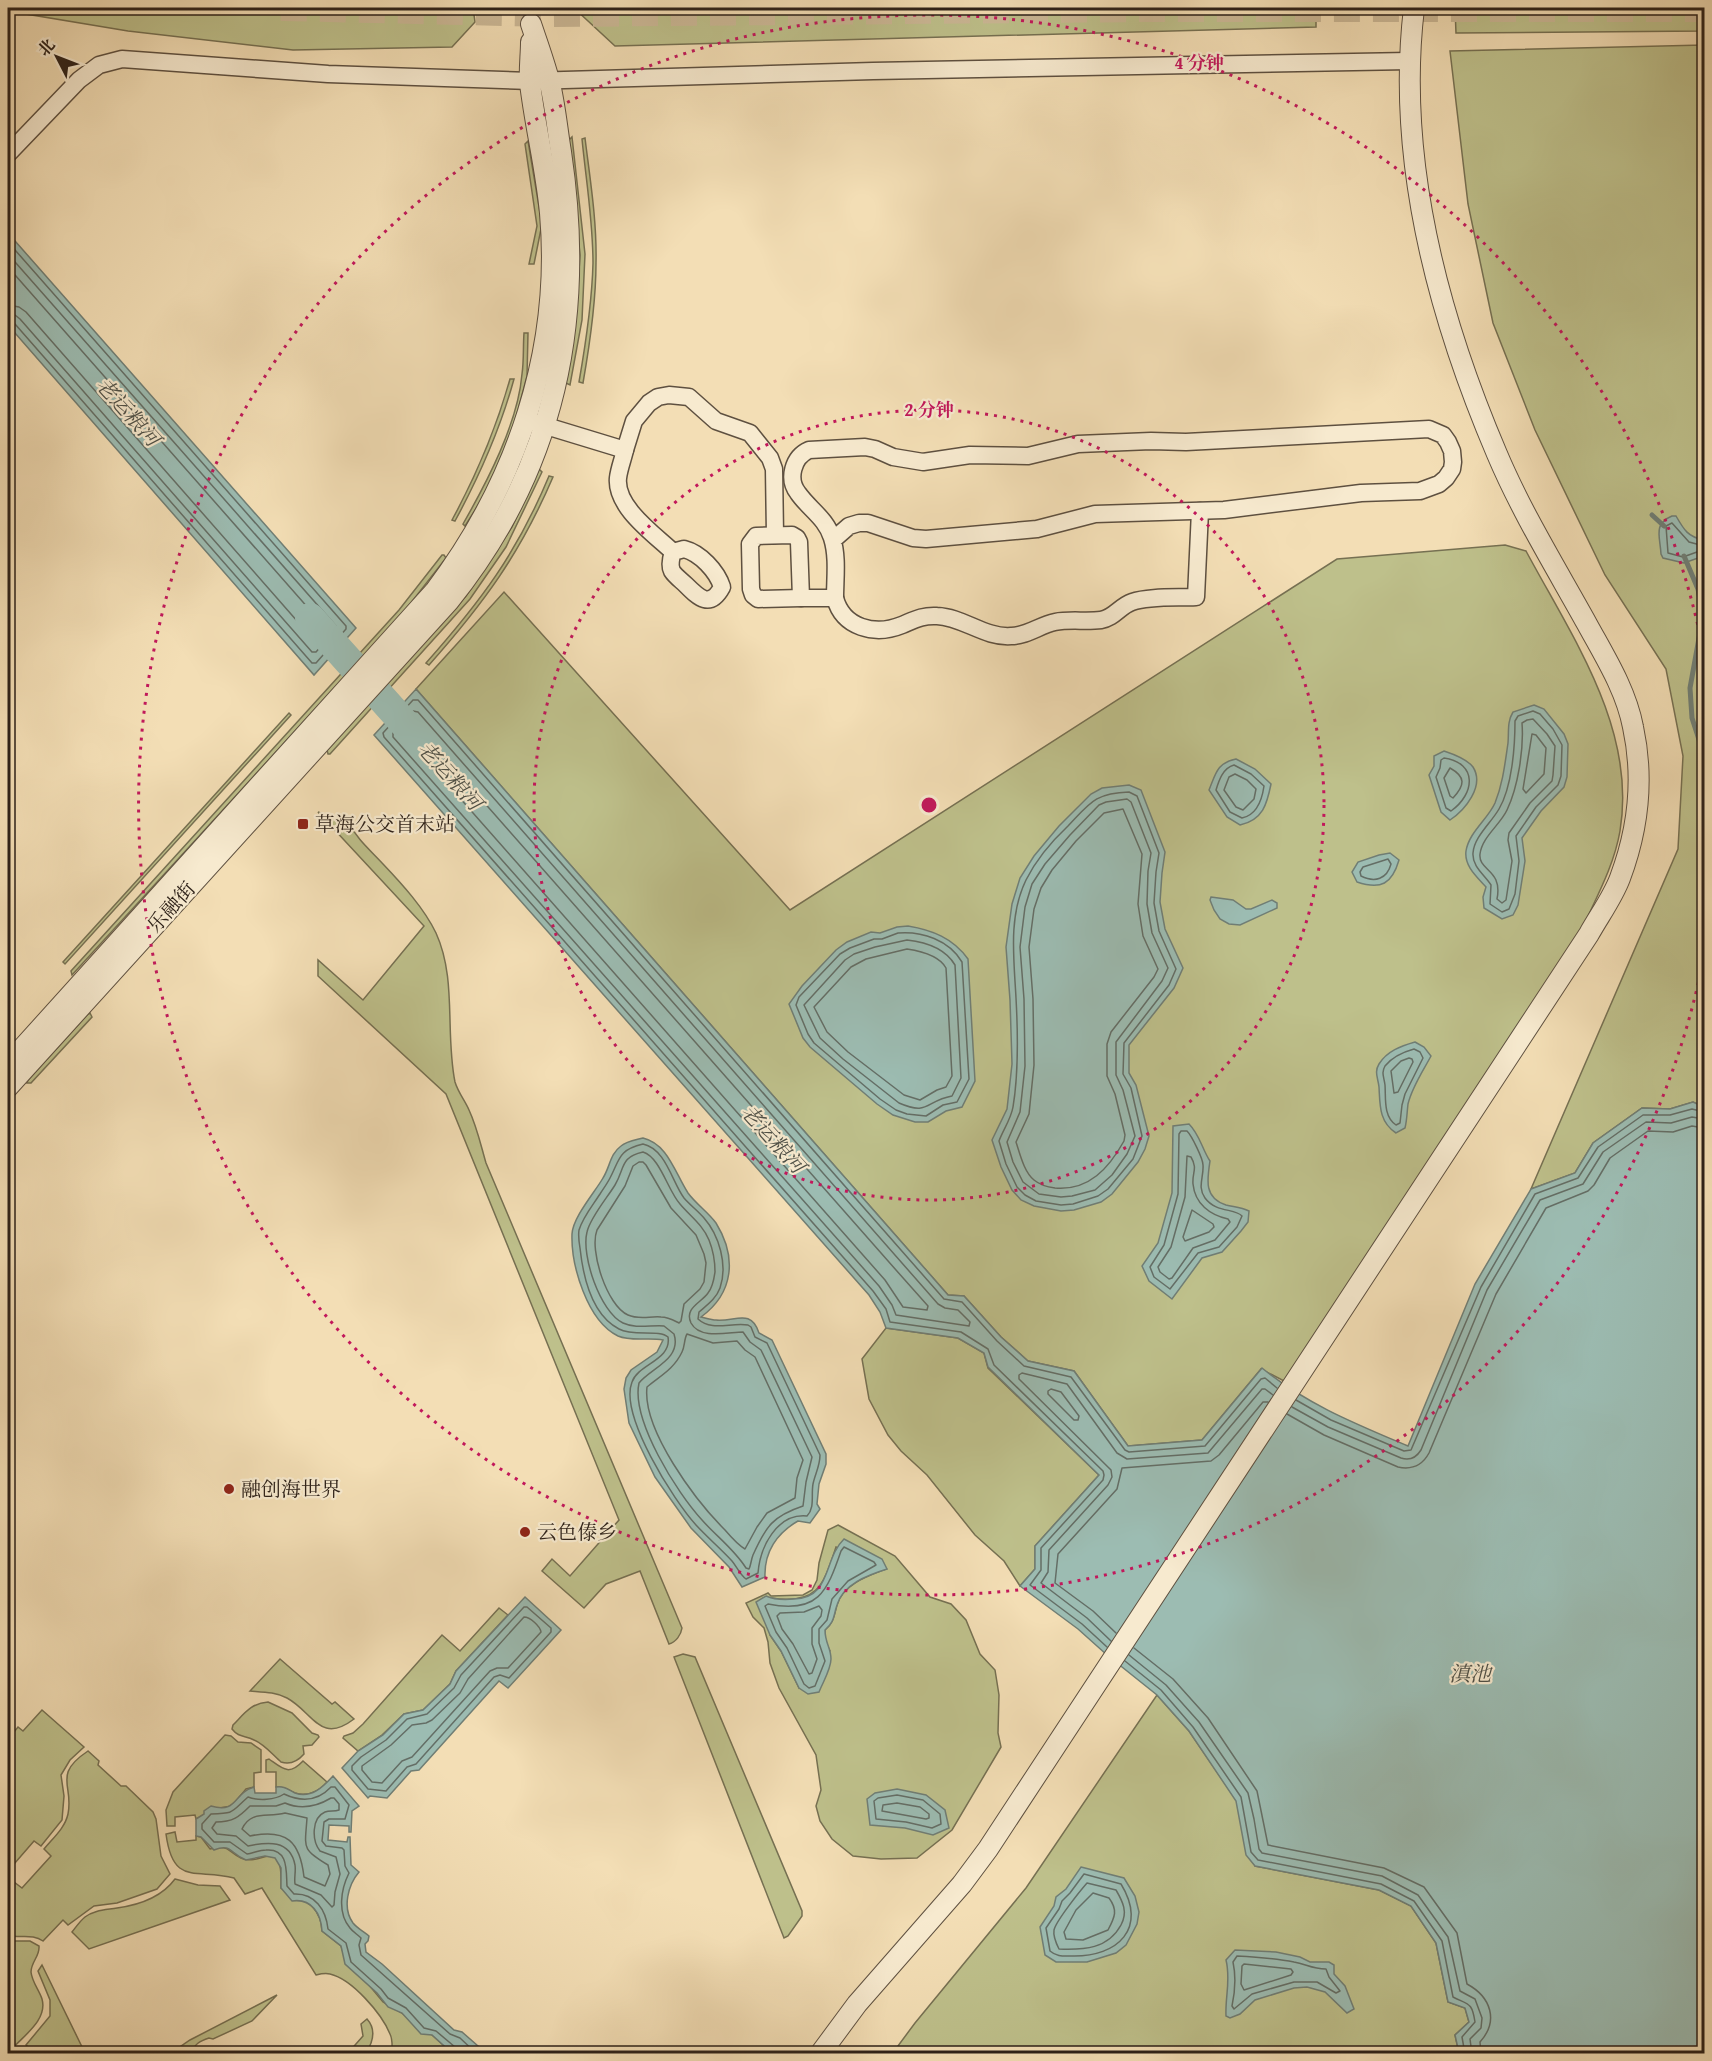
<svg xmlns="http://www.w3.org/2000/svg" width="1712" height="2061" viewBox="0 0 1712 2061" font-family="'Gentium Book Plus','Noto Serif SC',serif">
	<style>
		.green { fill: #bec08b; stroke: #767052; stroke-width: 1.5; fill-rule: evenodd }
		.water { fill: #9cbcb2; stroke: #707e75; stroke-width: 1.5 }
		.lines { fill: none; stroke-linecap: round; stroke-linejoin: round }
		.shore { stroke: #646e66; stroke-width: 1.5 }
		.stream { stroke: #707e75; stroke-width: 5 }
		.river { stroke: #9cbcb2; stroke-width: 30 }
		.primary-tunnel { stroke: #cbb896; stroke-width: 26; stroke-dasharray: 26 13; stroke-linecap: butt }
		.minor-casing { stroke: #5e5040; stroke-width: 19 }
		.tertiary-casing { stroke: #5e5040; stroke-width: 22 }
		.minor { stroke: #f7eacf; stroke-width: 16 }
		.tertiary { stroke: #f7eacf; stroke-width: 20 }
		.ring { fill: none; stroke: #c2185b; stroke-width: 3; stroke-dasharray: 3 6 }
		.poi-dot { fill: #8f2418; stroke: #f7eacf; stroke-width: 2 }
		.labels { text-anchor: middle; stroke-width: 4.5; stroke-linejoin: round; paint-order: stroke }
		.poi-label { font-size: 20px; fill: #2d2119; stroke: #f7eacf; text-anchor: start }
		.street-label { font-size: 20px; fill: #2d2119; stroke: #f7eacf }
		.water-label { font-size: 21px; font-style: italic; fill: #4e5047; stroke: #f7eacf }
		.centre { fill: #c2185b; stroke: #f7eacf; stroke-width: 3 }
		.ring-label { font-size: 18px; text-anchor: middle; font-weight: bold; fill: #c2185b; stroke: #f7eacf; stroke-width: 4.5; stroke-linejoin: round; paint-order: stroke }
	</style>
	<rect width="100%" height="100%" fill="#f3deb5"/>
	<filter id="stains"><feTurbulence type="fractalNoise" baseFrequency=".00333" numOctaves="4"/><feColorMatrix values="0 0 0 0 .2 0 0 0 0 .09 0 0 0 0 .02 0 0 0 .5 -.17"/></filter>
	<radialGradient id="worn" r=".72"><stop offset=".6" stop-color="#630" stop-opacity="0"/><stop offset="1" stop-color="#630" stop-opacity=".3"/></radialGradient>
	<!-- green -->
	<g class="green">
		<polygon points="8,8 473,8 475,22 452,47 293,50 128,31 8,11"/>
		<polygon points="574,8 1316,8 1316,27 615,46"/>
		<polygon points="1455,8 1704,8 1704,31 1456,33"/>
		<polygon points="1704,45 1704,1107 1693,1102 1670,1109 1642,1108 1593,1143 1575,1173 1531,1189 1678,849 1683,756 1666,669 1605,575 1535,430 1493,323 1468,204 1450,51"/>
		<polygon points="572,137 585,254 582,320 570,385 566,383 576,319 580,255 569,140"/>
		<path d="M585 138C590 179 597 221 596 263 596 303 590 343 583 383L579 382C586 342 592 303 593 263 593 221 586 180 582 139Z"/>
		<polygon points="528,141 541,219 541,229 534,264 529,264 537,226 525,144"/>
		<path d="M524 333H528L527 376 514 425 503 454 482 499 465 526 463 524C487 482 518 423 522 374 524 361 523 346 524 333Z"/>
		<path d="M510 379H514C500 430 480 475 455 521L452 520C477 474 496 429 510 379Z"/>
		<polygon points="539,469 542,472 506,547 470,599 330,754 328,754 327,750 466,596 512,527"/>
		<path d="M549 476 553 477C520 554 484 603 429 665L426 663C481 601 517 553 549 476Z"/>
		<path d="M1505 545 1526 551C1572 637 1637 729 1620 831 1614 866 1596 898 1582 929L1284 1381 1261 1369 1202 1440 1128 1446 1074 1371 1028 1361 1001 1337 964 1296 948 1295 416 689 504 592 790 910 1337 559Z"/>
		<polygon points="442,555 444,555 446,558 403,613 72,975 71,971 399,610"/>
		<polygon points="289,713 291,715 65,964 63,962"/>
		<path d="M318 812 348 822C357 839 370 850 383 864 402 884 424 908 436 933 457 979 445 1033 455 1082 458 1092 465 1101 469 1110 477 1127 481 1146 486 1163L682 1628C681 1635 676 1642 669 1644L640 1571 606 1584 584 1608 542 1571 552 1559 570 1576 619 1520 446 1094 318 976V960L363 1000 424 926Z"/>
		<polygon points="90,1013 92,1017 31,1083 27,1083 28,1080 88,1014"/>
		<polygon points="886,1328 958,1338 984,1353 988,1368 1099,1475 1035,1546 1035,1569 1020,1586 1004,1561 975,1535 927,1475 901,1451 888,1435 869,1399 862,1359"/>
		<path d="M838 1525 895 1556 930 1597 951 1604 966 1620 980 1654 995 1670 999 1695 998 1733 1001 1747 952 1830 917 1858 881 1859 853 1856 832 1839 820 1821 816 1806 821 1790 816 1755 779 1688 770 1663 768 1642 764 1628 753 1617 746 1603 768 1593 771 1596 803 1595 812 1590 817 1580 819 1563 828 1530ZM836 1547 886 1569C868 1576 843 1584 837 1605 834 1616 834 1622 825 1630V1641L830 1651 799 1688 781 1651 770 1635 771 1598C818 1605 823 1586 836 1547Z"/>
		<polygon points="499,1608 508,1615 456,1671 450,1684 423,1710 404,1714 382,1735 358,1751 343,1738 344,1736 353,1733 363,1724 442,1635 460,1651"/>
		<polygon points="683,1654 695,1657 802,1911 802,1916 788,1936 784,1938 674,1657"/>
		<path d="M280 1659 332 1704 335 1702 354 1719C320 1745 313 1712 287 1698 276 1692 263 1692 250 1691Z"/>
		<polygon points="1157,1695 1189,1731 1237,1801 1255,1866 1379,1890 1411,1906 1436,1943 1448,2002 1465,2008 1469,2022 1455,2035 1459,2053 892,2054 915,2023 1026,1888"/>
		<path d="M268 1702 292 1713 312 1733 318 1735 319 1737 312 1745 303 1746 304 1754C298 1761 291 1765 281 1762 273 1755 264 1744 254 1740 245 1735 239 1738 232 1729L233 1725C244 1714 251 1703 268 1702Z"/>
		<polygon points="42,1710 84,1747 70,1760 61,1775 64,1796 62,1820 41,1846 34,1841 8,1871 8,1785 10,1782 8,1780 8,1767 12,1763 8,1748 8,1728 14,1732 18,1727 23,1731"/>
		<polygon points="225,1735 231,1736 238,1742 251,1743 261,1750 261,1772 254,1773 254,1787 246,1789 232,1806 219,1808 196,1819 195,1815 175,1817 175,1826 167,1826 166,1810 173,1792"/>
		<path d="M88 1751 99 1761 98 1765 121 1786H126L153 1812 156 1819 161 1856 170 1874 157 1889 117 1903 94 1906 68 1925 63 1920 43 1941C32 1933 20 1939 8 1935V1896L9 1888 14 1882 22 1888 51 1856 44 1849C53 1838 65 1828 68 1814 74 1785 52 1775 88 1751Z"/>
		<path d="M269 1759C283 1769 289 1776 303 1761L327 1782C320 1791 307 1797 295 1793 288 1790 285 1786 276 1787V1772H266V1760Z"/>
		<path d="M175 1832 177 1842 196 1840V1836L201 1837 210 1849C231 1845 225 1850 241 1858 262 1868 283 1832 281 1888 302 1900 321 1904 322 1931L341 1946 344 1955 383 2002 402 2013 411 2021 432 2035 452 2053H392C392 2047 393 2040 390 2034 382 2014 352 1979 330 1974 326 1973 320 1974 316 1975L262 1888 245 1894 234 1878C196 1868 173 1887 166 1834Z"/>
		<path d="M175 1879 198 1885 220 1886 230 1900 89 1949 72 1932C76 1927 80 1921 85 1917 94 1910 105 1910 117 1908 139 1905 161 1898 175 1879Z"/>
		<path d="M8 1941H30L39 1946C40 1956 31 1962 31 1972 32 1982 39 1990 42 1999 48 2020 23 2036 11 2050L8 2047Z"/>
		<polygon points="42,1965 85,2053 35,2053 26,2045 50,2016 50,2000 38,1971"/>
		<path d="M277 1995 252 2021 213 2039 209 2038C200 2041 194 2044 192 2053H171L190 2040Z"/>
		<path d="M367 2019C376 2029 373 2042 366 2053H348L363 2036 361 2024Z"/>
	</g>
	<!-- water -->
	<g class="water">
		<polygon points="8,233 356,628 314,675 8,325"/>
		<path d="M1672 516H1676C1684 530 1688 537 1704 540V559L1698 558 1684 563 1663 558 1661 554C1660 536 1653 524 1672 516Z"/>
		<path d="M416 689 948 1295 964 1296 1001 1337 1028 1361 1074 1371 1128 1446 1202 1440 1262 1368C1306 1404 1356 1424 1408 1446L1475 1284 1531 1189 1575 1173 1593 1143 1642 1108 1670 1109 1693 1102 1704 1107V2053H1459L1455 2035 1469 2022 1465 2008 1448 2002 1436 1943 1411 1906 1379 1890 1255 1866 1246 1855 1236 1801 1189 1731 1157 1695 1107 1655 1078 1629 1020 1586 1035 1569V1546L1099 1475 988 1367 984 1353 958 1338 886 1328 880 1312 869 1295 374 735Z"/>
		<path d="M1534 705 1544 709 1564 734 1568 744 1567 777 1564 787 1541 811 1522 838 1525 861 1518 905 1513 915 1502 919 1484 908 1483 897 1486 887C1477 877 1464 866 1466 851 1469 832 1488 819 1495 803 1503 783 1505 763 1508 743 1509 731 1507 722 1513 712Z"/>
		<path d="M1444 751C1453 754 1467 759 1473 767 1485 786 1465 810 1450 820L1441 812 1429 775 1434 766V756Z"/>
		<path d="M1236 759 1255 769 1271 784C1267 804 1263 820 1240 825L1227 817 1209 790C1216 773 1217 763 1236 759Z"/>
		<polygon points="1129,785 1141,790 1165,852 1162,873 1160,902 1165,929 1183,968 1174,988 1129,1045 1129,1073 1136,1085 1149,1136 1145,1149 1138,1162 1112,1194 1101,1202 1074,1210 1061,1211 1034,1206 1021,1200 1012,1190 1001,1167 992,1140 1007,1109 1012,1064 1010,1000 1006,947 1012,904 1020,878 1034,856 1059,826 1091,794 1102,788"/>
		<path d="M1390 853 1399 860C1392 884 1381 890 1357 882L1352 872 1358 862 1379 855Z"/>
		<polygon points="1211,897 1233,900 1246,909 1251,909 1272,900 1277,903 1277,908 1240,925 1229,924 1220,919 1214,910 1210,900"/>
		<path d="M908 926C932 930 953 938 968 959L975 1081 962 1107 946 1111 928 1122H915L893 1115 877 1104 810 1047 803 1038 789 1004 802 986 836 950 847 942 871 932 880 933 897 927Z"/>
		<path d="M1415 1042 1424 1047 1431 1056C1423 1071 1412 1087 1408 1104 1407 1112 1407 1120 1405 1128L1396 1133C1379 1122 1380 1105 1379 1087 1378 1078 1374 1072 1379 1064 1387 1051 1401 1046 1415 1042Z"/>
		<path d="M1189 1124C1200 1135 1202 1149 1210 1161 1207 1180 1204 1198 1226 1205 1234 1207 1241 1207 1249 1211L1248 1222 1241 1231 1222 1252 1202 1258 1172 1299 1149 1281 1142 1266 1158 1243 1172 1193 1173 1126Z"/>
		<path d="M643 1138C668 1144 675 1173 688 1193 696 1204 708 1212 716 1223 737 1257 734 1293 701 1317 706 1318 711 1320 716 1320 735 1322 751 1308 759 1333L772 1340 826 1454V1464L819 1484 817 1504 820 1509 810 1523 798 1521C777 1533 764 1552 765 1577L742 1587 729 1567 691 1528 655 1477 629 1423 624 1389 626 1378 631 1370 657 1352 663 1340C648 1337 632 1342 618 1336 587 1321 571 1265 572 1234 573 1217 595 1192 603 1178 610 1167 610 1154 621 1146 627 1141 636 1140 643 1138Z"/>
		<path d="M844 1539 882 1559 887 1569C868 1575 843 1584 837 1605 833 1617 835 1621 825 1630 825 1643 831 1648 831 1659 831 1669 823 1682 819 1692L808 1694 799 1688 781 1651 770 1635 756 1602 766 1596C775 1600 784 1600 794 1599 832 1598 823 1559 844 1539Z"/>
		<polygon points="525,1597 561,1630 508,1688 499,1681 419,1770 411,1771 387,1798 370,1796 368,1798 342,1768 358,1751 383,1735 404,1714 423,1710 450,1684 456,1671"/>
		<path d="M333 1776 359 1806 352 1811 351 1832H349V1826L329 1825 328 1840 347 1842 348 1837H350L351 1865 359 1872C348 1885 342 1908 353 1923 357 1928 364 1932 369 1936L368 1941 365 1944 366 1952 382 1964 454 2030 462 2032 486 2053H452L432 2035 421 2034 402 2013 388 2007 377 1993 345 1964 341 1946 322 1931C321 1914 312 1898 292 1901L281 1888V1868L275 1858 265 1856 246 1860C230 1854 232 1843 214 1850L201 1837 196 1836V1819L204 1814V1811L211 1806C238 1814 233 1793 254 1787L255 1793H276V1787C285 1786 287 1789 295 1793 311 1799 323 1787 333 1776Z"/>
		<polygon points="897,1789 926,1795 945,1810 949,1828 933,1835 905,1828 870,1825 867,1799 875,1793"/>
		<polygon points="1081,1867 1124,1878 1135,1896 1139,1912 1137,1924 1126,1945 1116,1953 1087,1962 1056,1962 1045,1955 1040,1927 1054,1906 1056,1897 1066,1889"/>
		<path d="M1235 1950 1276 1952 1300 1957 1310 1962H1329L1334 1965V1974L1345 1986 1354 2009 1347 2013 1325 1992 1307 1987 1294 1988 1255 2000 1240 2014 1230 2018 1226 2016C1225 1997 1231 1980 1226 1960Z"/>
	</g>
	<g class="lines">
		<!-- shore -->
		<g class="shore">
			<polyline points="8,242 346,626 346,629 316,663 312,663 15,324 8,321"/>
			<polyline points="8,254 336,626 336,629 316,652 312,652 20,319 15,315 8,314"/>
			<polyline points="8,267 324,626 324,629 316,638 312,638 26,312 19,307 8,305"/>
			<polyline points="1704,546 1689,542 1672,523 1666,526 1668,553 1683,557 1697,552 1704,553"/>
			<polygon points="413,711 418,712 938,1304 945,1308 958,1310 970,1322 969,1326 896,1315 892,1305 879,1286 393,737 393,733"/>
			<path d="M1533 711 1540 714 1553 729 1562 745 1561 776 1558 785 1536 807 1516 836 1519 861 1515 894 1509 909 1502 912 1490 904 1491 885C1485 875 1472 867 1473 853 1474 837 1491 823 1499 809 1512 787 1515 747 1515 721L1518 716Z"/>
			<path d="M1533 719 1547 734 1555 746 1553 775 1552 781 1530 803 1509 833 1508 840 1512 861 1506 900 1502 903 1497 899C1503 869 1478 871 1480 854 1482 837 1500 825 1507 810 1518 787 1524 749 1522 723L1527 720Z"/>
			<polygon points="415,724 896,1270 928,1306 927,1310 903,1307 885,1280 406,737 406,733"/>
			<polygon points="1532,734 1536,735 1546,748 1544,774 1526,793 1523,789"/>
			<path d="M1444 758C1478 763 1475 794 1451 811L1446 808 1436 777 1440 768 1441 760Z"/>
			<path d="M1234 765 1251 774 1264 786C1262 800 1257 815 1242 818L1230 812 1216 790C1219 780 1223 768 1234 765Z"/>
			<path d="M1450 768C1466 777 1465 785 1453 798L1450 796 1444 778Z"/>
			<polygon points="1235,774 1247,780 1256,789 1254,799 1243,810 1236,807 1224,790 1229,777"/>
			<path d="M1129 792 1137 796 1159 853 1156 872 1154 903 1159 931 1176 969 1169 985 1124 1043 1123 1074 1131 1088 1142 1136 1133 1159 1108 1189 1098 1196 1073 1204 1061 1205 1036 1201 1025 1195 1017 1187 1006 1164 999 1141C1003 1130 1011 1119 1013 1107 1019 1071 1018 1034 1016 998 1014 959 1008 917 1026 880 1036 860 1052 841 1068 826 1090 803 1095 793 1129 792Z"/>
			<polygon points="1127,799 1131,802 1151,853 1148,871 1147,904 1152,933 1168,968 1162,981 1116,1042 1116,1075 1123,1090 1135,1136 1127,1154 1112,1175 1095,1190 1072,1196 1061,1197 1039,1194 1023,1182 1013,1162 1007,1142 1020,1112 1025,1066 1024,999 1020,947 1025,907 1032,884 1045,864 1070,835 1099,805 1106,802"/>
			<path d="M1123 809 1142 854 1138 904 1143 936 1158 969 1154 977 1111 1032 1107 1044V1076L1115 1094 1125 1135 1124 1141C1109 1168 1089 1191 1055 1188 1047 1187 1040 1185 1034 1180 1024 1172 1020 1154 1016 1142L1029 1114 1034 1065 1033 999 1029 947 1034 909 1041 888 1052 870 1076 841 1104 813Z"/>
			<path d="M1388 859 1391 864C1387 879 1375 883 1361 876L1360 872 1363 867Z"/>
			<path d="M898 933C922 931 949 940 962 962L969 1079 957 1102 943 1105 926 1116 907 1114 896 1110 880 1099 814 1043 808 1034 796 1005 799 997 840 954 850 948 874 939H882Z"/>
			<path d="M907 940C925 942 945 948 955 965L961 1078 952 1096C925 1101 929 1116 899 1103L843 1059 820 1038 804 1005 845 960 854 954 875 947Z"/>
			<path d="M907 949C920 951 939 955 946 968L952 1076 946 1087 937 1090 920 1100 904 1095 848 1052 827 1032 814 1007 851 967 866 959Z"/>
			<path d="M1414 1049 1420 1052 1423 1058 1405 1094 1402 1105 1400 1123 1396 1125C1383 1116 1386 1098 1385 1085 1384 1077 1381 1073 1385 1066 1393 1056 1403 1052 1414 1049Z"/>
			<polygon points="1409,1058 1412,1059 1413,1062 1398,1092 1394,1093 1391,1071 1401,1061"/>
			<path d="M1181 1131H1187C1192 1136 1203 1159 1203 1165 1204 1177 1197 1187 1205 1198 1216 1213 1235 1208 1242 1216L1237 1227 1219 1247 1198 1253 1170 1289 1154 1277 1150 1267 1164 1245 1178 1194 1179 1134Z"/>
			<path d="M643 1144C666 1149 672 1182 684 1198 690 1205 698 1211 704 1218 719 1235 728 1265 720 1288 716 1299 707 1305 699 1312L698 1319C712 1332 731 1322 748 1325L751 1327 755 1337 767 1343 820 1455C820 1466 815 1474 813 1484 811 1495 815 1508 807 1516 777 1513 760 1547 758 1573L746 1579C740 1575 737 1567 732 1561 721 1549 708 1538 696 1525 674 1501 619 1415 632 1382 638 1364 672 1360 668 1337 659 1329 633 1337 619 1329 592 1315 583 1276 580 1248 579 1242 578 1236 579 1230 583 1217 593 1205 600 1194 603 1189 607 1184 610 1178 620 1159 618 1150 643 1144Z"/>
			<path d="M643 1152C660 1157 668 1191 680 1204 690 1216 703 1225 709 1240 713 1250 715 1261 715 1272 714 1279 713 1287 708 1293 701 1303 684 1308 691 1323 700 1340 729 1332 743 1332L750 1342 761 1350 812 1457 806 1482 803 1506C773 1516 766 1526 753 1555 751 1560 751 1565 749 1569L746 1568C734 1549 716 1536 702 1520 677 1493 631 1420 639 1383 651 1368 682 1359 674 1334L664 1326C650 1325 636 1329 623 1323 600 1312 581 1255 587 1232 590 1218 607 1198 615 1185 625 1168 620 1157 643 1152Z"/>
			<path d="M1187 1156 1191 1157C1198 1169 1192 1172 1193 1184 1195 1204 1210 1215 1228 1219L1230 1222 1215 1240 1193 1248 1172 1278 1169 1279 1160 1272 1158 1267 1171 1247 1185 1197Z"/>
			<path d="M639 1162H643L646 1165 671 1208 696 1235 704 1254 706 1263 704 1282 700 1289 684 1304 681 1321 679 1323C673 1320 668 1317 661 1317 650 1316 639 1320 628 1315 607 1306 589 1250 597 1230L625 1186 633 1166Z"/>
			<polygon points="1192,1210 1213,1224 1214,1227 1209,1232 1185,1241 1183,1237"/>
			<path d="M687 1334 713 1343 737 1341 745 1350 755 1357 803 1460 797 1478 795 1498 767 1513 757 1527 745 1549C738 1545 731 1537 725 1530 696 1501 642 1430 647 1387 660 1376 674 1369 682 1352 685 1346 684 1339 687 1334Z"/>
			<polygon points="1051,1389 1061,1392 1079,1416 1078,1420 1074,1420 1048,1394 1048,1391"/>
			<polyline points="1296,1400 1331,1420 1404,1451 1411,1450 1481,1287 1535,1194 1578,1178 1598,1147 1643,1115 1670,1115 1692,1109 1704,1112"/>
			<path d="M1292 1407 1328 1427 1401 1458C1410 1461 1416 1458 1421 1450L1487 1290 1540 1200 1583 1184 1603 1152 1646 1122 1671 1123 1692 1117 1704 1119"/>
			<path d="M1287 1414 1324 1435 1398 1467C1412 1470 1422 1466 1429 1453L1496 1294 1546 1208 1588 1191 1594 1185 1610 1158 1648 1131 1673 1132 1692 1126 1704 1128"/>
			<path d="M844 1547 874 1562 876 1565 848 1581 832 1599 827 1620 819 1629V1643L825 1661 815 1686 809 1688 804 1684 787 1648 776 1632 765 1606 768 1604C818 1614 827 1592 841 1551Z"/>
			<polygon points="819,1606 822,1610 821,1616 812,1628 812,1644 817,1659 812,1673 809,1674 793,1644 782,1629 777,1616 780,1613 804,1612"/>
			<polygon points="524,1607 527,1607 551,1628 551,1632 509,1678 500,1675 494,1677 416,1764 407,1767 386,1791 368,1789 352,1770 352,1766 361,1757 386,1740 407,1719 427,1714 454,1688 461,1675"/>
			<path d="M524 1617C530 1617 540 1626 541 1632L508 1668H497L490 1671 412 1757 402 1761 382 1783 372 1782 362 1770V1766L391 1745 412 1725 426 1723 432 1720 460 1693 468 1679Z"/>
			<polyline points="1116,1633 1093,1611 1055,1583 1058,1554 1117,1489 1122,1468 1211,1461 1219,1455 1263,1402 1268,1402"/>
			<polyline points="1111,1641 1087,1618 1041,1583 1048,1572 1049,1550 1108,1485 1112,1477 1111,1470 1019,1379 1019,1375 1022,1373 1067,1384 1117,1453 1127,1459 1208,1453 1262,1389 1265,1389 1273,1395"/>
			<polyline points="1107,1647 1082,1624 1030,1585 1041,1570 1041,1548 1103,1480 1104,1475 1103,1471 994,1365 988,1349 961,1332 890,1322 886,1309 873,1291 384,737 383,733 413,700 418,700 944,1299 962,1302 997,1341 1024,1366 1071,1377 1125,1450 1129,1452 1205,1446 1261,1379 1265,1378 1277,1388"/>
			<path d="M1134 1648 1173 1679 1208 1718 1257 1791 1268 1845 1384 1868 1424 1887 1457 1933 1467 1984C1491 1997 1499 2021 1480 2042L1481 2054"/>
			<polyline points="1129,1655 1166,1685 1199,1722 1248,1793 1254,1819 1259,1849 1262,1853 1382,1876 1418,1895 1448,1937 1460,1991 1475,1999 1482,2018 1481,2028 1470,2039 1472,2054"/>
			<path d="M1125 1661 1161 1690 1193 1727 1241 1797 1251 1852 1258 1860 1381 1884 1414 1901 1442 1941 1453 1997C1469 2005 1472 2002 1475 2022L1462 2037 1465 2054"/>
			<polygon points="897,1795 923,1800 940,1814 941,1824 932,1828 906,1822 876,1819 874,1801 878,1798"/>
			<path d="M331 1798H334L339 1804V1810C334 1812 330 1810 325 1812 311 1818 312 1841 320 1851L336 1857 340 1874 335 1892 334 1905 332 1907 321 1895 295 1884C294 1878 296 1871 295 1865 290 1839 267 1842 248 1846L236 1836 217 1834 212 1828 216 1822C233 1822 239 1817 250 1806H276L285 1803C301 1810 316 1807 331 1798Z"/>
			<polygon points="897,1803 920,1807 929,1814 929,1818 926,1819 882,1811 883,1805"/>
			<path d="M285 1813 307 1818C305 1848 301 1849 328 1865L330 1874 325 1886 304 1877C300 1842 287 1828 250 1836L242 1829C251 1810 267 1818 285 1813Z"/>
			<path d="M1084 1874 1121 1884C1148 1928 1118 1957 1072 1956 1063 1956 1057 1957 1050 1951L1046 1928 1059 1909 1062 1901 1070 1893Z"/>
			<path d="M1087 1883 1116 1890C1123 1902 1128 1912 1121 1925 1108 1949 1084 1950 1059 1949 1057 1945 1053 1936 1054 1930 1056 1921 1080 1891 1087 1883Z"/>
			<path d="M1093 1893 1109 1898C1118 1910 1115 1917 1108 1930L1083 1940 1066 1939 1064 1932 1076 1910Z"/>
			<path d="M1237 1956C1256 1957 1275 1958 1294 1962 1306 1964 1312 1969 1326 1969L1329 1977 1340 1991 1336 1993 1317 1982H1294L1252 1994 1234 2009 1232 2006C1235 1992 1236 1976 1233 1962Z"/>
			<polygon points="1244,1964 1291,1969 1293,1972 1291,1975 1244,1990 1241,1984 1242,1966"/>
			<path d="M456 2054 455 2047 436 2031 424 2028 406 2008 388 1998 381 1989 351 1962 346 1943 328 1929C326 1910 315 1893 294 1894L287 1886C286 1872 289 1848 266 1850 260 1850 253 1853 247 1854L230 1842H214L202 1829V1824L211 1814C236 1813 230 1813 248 1797 259 1801 275 1800 284 1794 301 1802 317 1802 331 1787H335L349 1805 345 1819H329L324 1822 322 1841 326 1846 342 1848 344 1850 345 1866 349 1873C341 1889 337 1913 350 1928 353 1932 357 1934 361 1938L359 1945 361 1955 450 2034 460 2038 477 2054"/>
		</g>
		<!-- stream -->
		<g class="stream">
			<polyline points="1652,515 1664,526"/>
			<polyline points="1684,556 1698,589 1703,616 1690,688 1692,718 1704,755"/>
			<polyline points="1704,805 1701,825 1704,859"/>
		</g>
		<!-- river -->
		<polyline class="river" points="310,618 422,743"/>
		<!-- primary-tunnel -->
		<polyline class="primary-tunnel" points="281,8 549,14 1154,9 1704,9"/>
		<!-- minor casing -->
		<g class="minor-casing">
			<g id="minor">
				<polyline points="8,154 79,80 99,65 122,59 328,74 530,81 873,71 1409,61"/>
				<path d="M533 422 625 450C623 459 619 469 618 478 615 507 654 534 673 552"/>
				<polyline points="625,450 634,421 649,403 658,397 669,395 689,397 716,421 750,433 770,458 774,469 775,535"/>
				<polygon points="792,535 797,538 799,542 801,598 758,599 753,595 751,589 750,544 756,536"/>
				<path d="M833 540 849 526 859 523H868L913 538 926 539 1037 529 1095 514 1224 510 1361 493 1420 491 1439 484 1446 478 1452 469 1453 462 1452 451 1448 442 1443 435 1429 429 1186 442 1151 441 1078 444 1028 456 970 455 923 462 893 457 875 449 865 447 809 450C793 457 787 479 798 493 809 509 826 518 832 538 838 557 835 579 835 598"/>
				<path d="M684 549C700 553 717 571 722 587 710 609 699 598 686 585 682 581 675 576 672 571 669 565 671 558 673 552Z"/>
				<path d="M801 598H835C843 628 875 636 902 625 914 620 923 615 937 616 963 617 985 638 1011 636 1027 636 1040 625 1055 622 1070 619 1086 622 1101 620 1114 618 1120 606 1132 602 1149 596 1177 598 1196 597L1200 511"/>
			</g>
		</g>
		<!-- tertiary casing -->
		<g class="tertiary-casing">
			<g id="tertiary">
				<path d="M8 1064 435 591C517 482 562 350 550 213 546 169 535 126 530 83 529 69 531 55 531 42"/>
				<path d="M8 1087 449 601C556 468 586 319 561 152 557 128 555 103 549 80 544 61 537 42 531 24"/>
				<path d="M820 2054 857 2004 962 1884 988 1849 1589 934C1599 916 1613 897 1620 878 1638 830 1644 778 1633 727 1626 690 1605 657 1587 624 1556 568 1522 513 1497 454 1438 316 1396 159 1414 8"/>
			</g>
		</g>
		<!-- minor -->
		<use href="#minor" class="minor"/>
		<!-- tertiary -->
		<use href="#tertiary" class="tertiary"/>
	</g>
	<!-- distance rings -->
	<g class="ring">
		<circle cx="929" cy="805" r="395"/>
		<path d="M1704 956A790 790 0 1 1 1704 654"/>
	</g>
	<!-- markers -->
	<g class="poi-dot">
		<rect x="297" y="818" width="12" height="12" rx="3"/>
		<circle cx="229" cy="1489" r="6"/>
		<circle cx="525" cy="1532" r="6"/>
	</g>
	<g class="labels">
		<!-- poi labels -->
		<g class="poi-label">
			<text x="315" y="831">草海公交首末站</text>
			<text x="241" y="1496">融创海世界</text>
			<text x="537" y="1539">云色傣乡</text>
		</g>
		<!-- street labels -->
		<g class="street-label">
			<text transform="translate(171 907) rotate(-48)" y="7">乐融街</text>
		</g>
		<!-- water labels -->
		<g class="water-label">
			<text transform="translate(128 412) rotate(48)" y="7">老运粮河</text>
			<text transform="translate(450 776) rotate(48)" y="7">老运粮河</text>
			<text transform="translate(773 1139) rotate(48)" y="7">老运粮河</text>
			<text x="1470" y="1681">滇池</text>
		</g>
	</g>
	<circle cx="929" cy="805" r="9" class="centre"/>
	<g class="ring-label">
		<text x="1199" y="69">4 分钟</text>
		<text x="929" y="416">2 分钟</text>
	</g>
	<!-- margin -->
	<rect width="1712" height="2061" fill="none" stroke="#f3deb5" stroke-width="30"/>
	<rect x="9" y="9" width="1694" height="2043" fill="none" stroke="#2d2119" stroke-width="3"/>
	<rect x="15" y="15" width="1682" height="2031" fill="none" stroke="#2d2119" stroke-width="1.5"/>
	<!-- north arrow -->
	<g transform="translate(57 57) rotate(312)" stroke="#f7eacf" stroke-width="4.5" paint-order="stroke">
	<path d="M0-4.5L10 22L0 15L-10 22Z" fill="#2d2119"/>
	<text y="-9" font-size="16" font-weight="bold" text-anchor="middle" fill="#2d2119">北</text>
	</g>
	<rect width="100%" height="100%" filter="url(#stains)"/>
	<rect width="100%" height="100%" fill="url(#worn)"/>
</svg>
